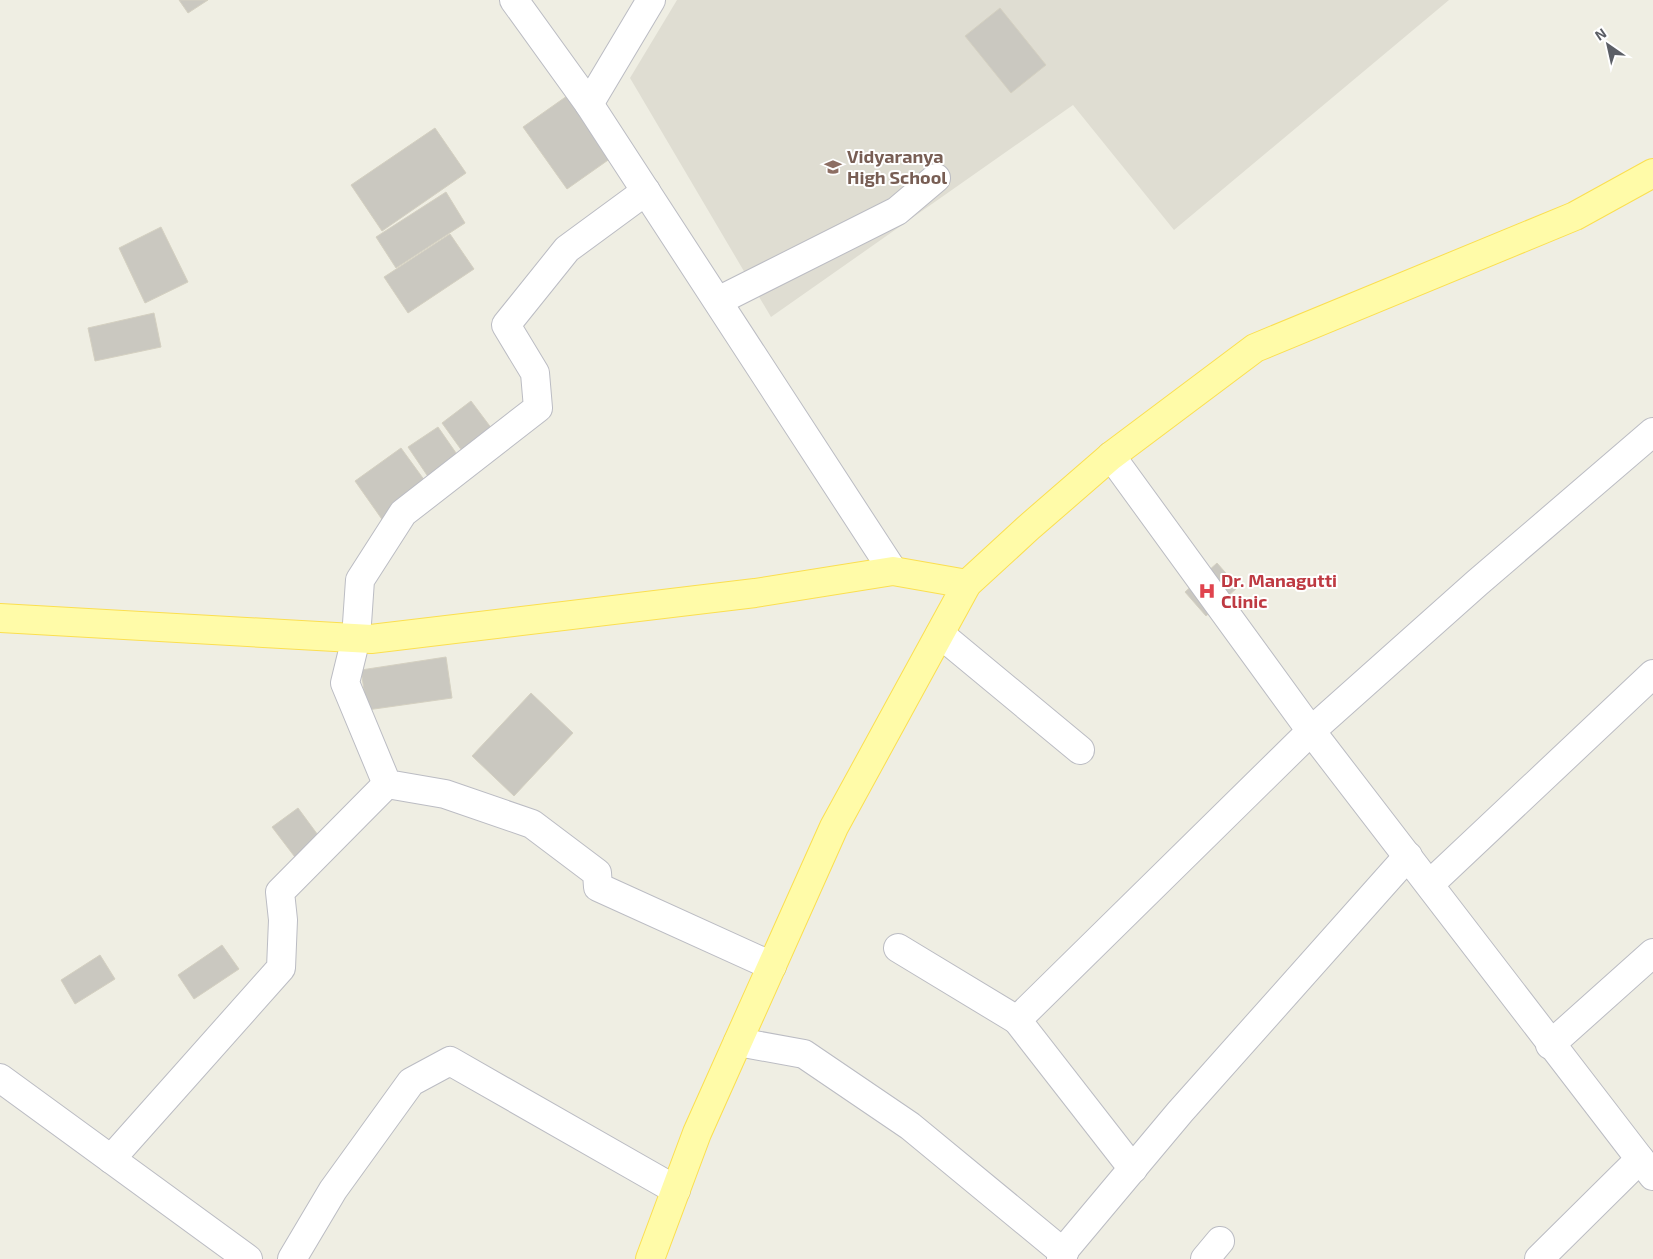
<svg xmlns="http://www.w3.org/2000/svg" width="1653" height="1259" viewBox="0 0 1653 1259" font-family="'Exo 2',sans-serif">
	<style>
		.education { fill: #dfddd2 }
		.building { fill: #cac8c0; stroke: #d4d0c1 }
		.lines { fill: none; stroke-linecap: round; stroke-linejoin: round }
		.minor-casing { stroke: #bbbcc3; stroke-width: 30 }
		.major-casing { stroke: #fbdf50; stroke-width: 30 }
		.minor { stroke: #fff; stroke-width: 28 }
		.major { stroke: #fffba8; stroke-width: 28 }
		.labels { text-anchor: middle; stroke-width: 4; stroke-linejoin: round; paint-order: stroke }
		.education-label { font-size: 18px; font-weight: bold; fill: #785e54; stroke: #fff; text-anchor: start }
		.health-label { font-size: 18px; font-weight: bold; fill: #be3a42; stroke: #fff; text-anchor: start }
	</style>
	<rect width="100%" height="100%" fill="#efeee3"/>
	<!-- education -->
	<polygon class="education" points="677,0 1449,0 1174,230 1073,105 771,317 630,78"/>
	<!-- building -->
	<g class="building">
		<polygon points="179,0 208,0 188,13"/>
		<polygon points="1000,8 1046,65 1011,93 965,36"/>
		<polygon points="567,96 611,158 567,189 523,127"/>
		<polygon points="435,128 466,173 382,231 351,185"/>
		<polygon points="446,192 465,223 396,268 376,237"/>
		<polygon points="161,227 188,282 145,303 119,248"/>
		<polygon points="450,234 474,269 408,313 384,277"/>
		<polygon points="154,313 161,347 95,361 88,328"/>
		<polygon points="471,401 495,433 465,455 442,423"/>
		<polygon points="438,427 463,463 433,484 408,447"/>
		<polygon points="401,448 433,492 386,525 355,481"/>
		<polygon points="1217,563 1238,587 1206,616 1185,592"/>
		<polygon points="446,657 452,698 367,710 361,670"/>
		<polygon points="531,693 573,733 514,796 472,756"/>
		<polygon points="298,808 326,846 301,865 272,827"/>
		<polygon points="222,945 239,969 194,999 178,975"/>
		<polygon points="100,955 115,979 75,1004 61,980"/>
	</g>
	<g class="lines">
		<!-- minor casing -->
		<g class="minor-casing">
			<g id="minor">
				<polyline points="514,0 589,104 893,571"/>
				<polyline points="589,104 651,0"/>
				<polyline points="646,191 567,249 506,325 535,373 538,408 403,513 360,580 356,638 345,683 387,784 445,794 532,824 597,873 598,887 772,966"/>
				<polyline points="718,301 897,211 936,178"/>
				<polyline points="1111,456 1311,731 1653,1176"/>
				<polyline points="940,634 1080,750"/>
				<polyline points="1430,884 1653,674"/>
				<polyline points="898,948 1017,1020 1311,731 1477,583 1653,432"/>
				<polyline points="1017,1020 1133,1169"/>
				<polyline points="738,1042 804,1054 910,1126 1064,1253"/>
				<polyline points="1550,1045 1653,953"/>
				<polyline points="0,1078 248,1259"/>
				<polyline points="111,1159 281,968 283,920 280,892 387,784"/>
				<polyline points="292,1259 333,1190 411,1082 450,1061 676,1190"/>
				<polyline points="1061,1259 1066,1248 1180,1112 1408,856"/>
				<polyline points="1205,1259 1220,1241"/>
				<polyline points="1539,1259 1640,1159"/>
			</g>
		</g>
		<!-- major casing -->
		<g class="major-casing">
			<g id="major">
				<polyline points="0,618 371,639 755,593 893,571 967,584"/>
				<polyline points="650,1259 697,1133 834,827 967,584 1028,528 1111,456 1255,348 1575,216 1653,173"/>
			</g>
		</g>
		<!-- minor -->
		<use href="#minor" class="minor"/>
		<!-- major -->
		<use href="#major" class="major"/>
	</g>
	<!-- icons -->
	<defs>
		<g id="school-bare" transform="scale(1.35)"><path d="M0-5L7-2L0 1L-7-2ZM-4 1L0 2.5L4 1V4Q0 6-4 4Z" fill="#8d6e63" stroke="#fff" stroke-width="2.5" paint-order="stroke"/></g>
		<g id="hospital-bare" transform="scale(1.35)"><path d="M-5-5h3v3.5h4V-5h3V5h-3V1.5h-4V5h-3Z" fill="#e0444e" stroke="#fff" stroke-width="2.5" paint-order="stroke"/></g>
	</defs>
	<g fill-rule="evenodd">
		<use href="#school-bare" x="833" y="167"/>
		<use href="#hospital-bare" x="1207" y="591"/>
	</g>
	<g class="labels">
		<!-- education labels -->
		<g class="education-label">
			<text x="847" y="163">Vidyaranya<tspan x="847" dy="21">High School</tspan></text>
		</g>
		<!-- health labels -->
		<g class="health-label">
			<text x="1221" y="587">Dr. Managutti<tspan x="1221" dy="21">Clinic</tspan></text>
		</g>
	</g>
	<!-- north arrow -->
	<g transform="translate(1608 45) rotate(326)" stroke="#ffffff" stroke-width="4" paint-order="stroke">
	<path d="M0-4L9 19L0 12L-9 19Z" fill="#5b5e65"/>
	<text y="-8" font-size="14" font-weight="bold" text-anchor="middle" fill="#5b5e65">N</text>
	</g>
</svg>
